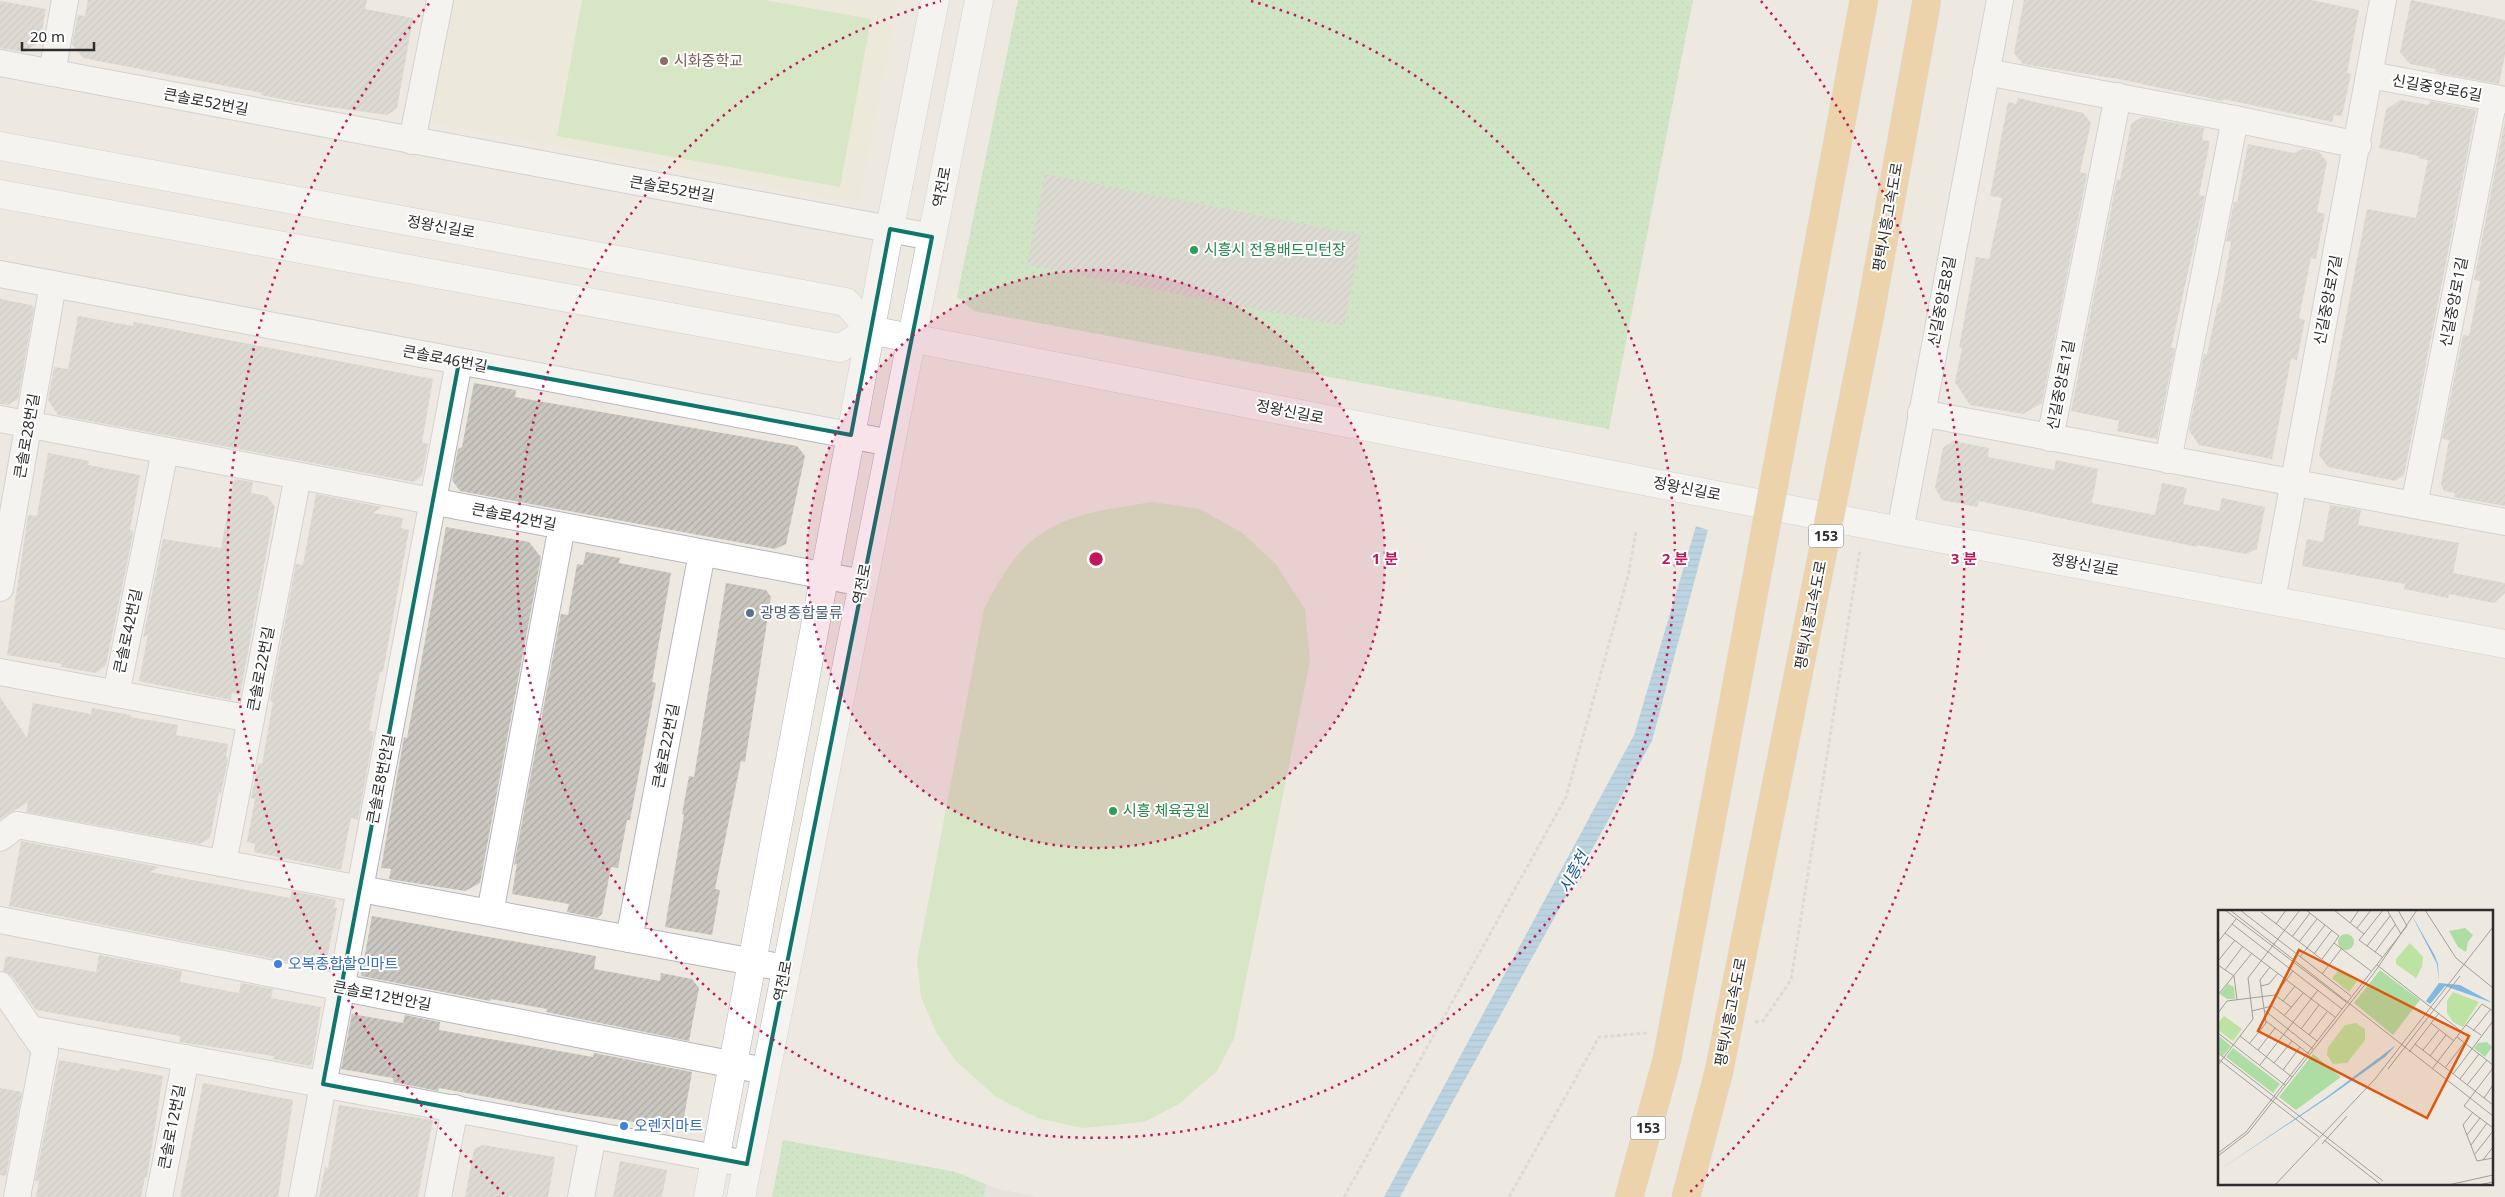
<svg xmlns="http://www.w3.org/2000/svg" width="2505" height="1197" viewBox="0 0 2505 1197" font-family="'Noto Sans','Noto Sans KR',sans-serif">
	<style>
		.education { fill: #ece8d3 }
		.park { fill: url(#park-dots) }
		.pitch { fill: #bce3a1 }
		.plaza { fill: #dddcd7 }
		.water { fill: url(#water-rules) }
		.building { fill: url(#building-hatch) }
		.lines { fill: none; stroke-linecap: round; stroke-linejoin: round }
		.street-casing { stroke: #b4b5bf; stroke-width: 28 }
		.secondary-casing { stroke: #b4b5bf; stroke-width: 29 }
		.highway-casing { stroke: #c8c8c8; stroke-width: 29 }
		.path { stroke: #c8c8c8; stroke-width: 3; stroke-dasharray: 4 2.5; stroke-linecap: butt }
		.street { stroke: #fff; stroke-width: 26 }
		.secondary { stroke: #fff; stroke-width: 28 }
		.highway { stroke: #edb96c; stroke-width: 28 }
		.highway-bridge-casing { stroke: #c8c8c8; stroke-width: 29; stroke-linecap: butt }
		.highway-bridge { stroke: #edb96c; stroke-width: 28 }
		.marked { fill: none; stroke: #0f766e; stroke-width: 4; stroke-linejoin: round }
		.ring { fill: none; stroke: #c2185b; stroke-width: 2.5; stroke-dasharray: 2.5 5 }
		.education-dot { fill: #8d6e63; stroke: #fff; stroke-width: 2 }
		.leisure-dot { fill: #2e9e5b; stroke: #fff; stroke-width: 2 }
		.service-dot { fill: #5c6f8a; stroke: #fff; stroke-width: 2 }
		.shop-dot { fill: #3f7fe0; stroke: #fff; stroke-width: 2 }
		.labels { text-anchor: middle; stroke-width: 4; stroke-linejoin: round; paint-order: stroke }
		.shield { fill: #fff; stroke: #6c6c6c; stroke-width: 1 }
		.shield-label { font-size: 14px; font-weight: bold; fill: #2d2d2d }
		.education-label { font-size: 15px; fill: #785e54; stroke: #fff; text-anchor: start }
		.street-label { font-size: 15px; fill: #2d2d2d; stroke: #fff }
		.leisure-label { font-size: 15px; fill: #27864d; stroke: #fff; text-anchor: start }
		.service-label { font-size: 15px; fill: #4e5e75; stroke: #fff; text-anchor: start }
		.shop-label { font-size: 15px; fill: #366cbe; stroke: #fff; text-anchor: start }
		.water-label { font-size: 16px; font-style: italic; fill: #1d5691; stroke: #fff }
		.inset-road { fill: none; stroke: #a09e99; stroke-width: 1 }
		.view { fill: #df570e; fill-opacity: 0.15; stroke: #df570e; stroke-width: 2.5 }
		.inset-edge { fill: none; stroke: #2d2d2d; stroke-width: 2.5 }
		.centre { fill: #c2185b; stroke: #fff; stroke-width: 2.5 }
		.ring-label { font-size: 15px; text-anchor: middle; font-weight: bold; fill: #c2185b; stroke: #fff; stroke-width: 4; stroke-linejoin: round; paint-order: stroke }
	</style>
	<defs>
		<pattern id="park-dots" width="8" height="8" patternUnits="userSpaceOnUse" patternTransform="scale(1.25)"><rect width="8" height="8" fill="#aedda4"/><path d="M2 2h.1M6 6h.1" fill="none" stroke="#96be8e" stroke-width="1.8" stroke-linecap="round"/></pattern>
		<pattern id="water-rules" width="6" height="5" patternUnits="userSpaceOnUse" patternTransform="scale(1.25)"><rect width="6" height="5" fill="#80b8e2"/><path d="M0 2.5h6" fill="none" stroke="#6996b8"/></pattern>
		<pattern id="building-hatch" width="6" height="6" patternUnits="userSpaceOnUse" patternTransform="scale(1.25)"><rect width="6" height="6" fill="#c9c7bf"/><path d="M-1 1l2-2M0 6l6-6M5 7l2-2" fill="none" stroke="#adaba4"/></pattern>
	</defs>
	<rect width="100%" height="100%" fill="#ede9e1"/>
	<!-- education -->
	<polygon class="education" points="453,0 898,0 859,204 429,122"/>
	<!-- park -->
	<g class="park">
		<polygon points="1018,0 1693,0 1609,429 974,311 957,297"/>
		<polygon points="783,1140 956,1172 997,1189 1036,1197 772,1197"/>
	</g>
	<!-- pitch -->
	<g class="pitch">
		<polygon points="582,0 764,0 871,19 840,187 557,136"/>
		<path d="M1153 502 1200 509 1241 532 1275 563 1305 609 1310 661 1234 1039 1217 1071 1179 1104 1144 1122 1083 1128 1040 1119 996 1097 955 1060 936 1032 921 997 917 961 984 609C996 587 1008 563 1027 545 1061 513 1109 509 1153 502Z"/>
	</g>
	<!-- plaza -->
	<polygon class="plaza" points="986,1184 997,1189 1036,1197 984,1197"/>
	<!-- water -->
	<polygon class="water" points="1696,526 1708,530 1652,741 1400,1197 1384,1197 1634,735"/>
	<!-- building -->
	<g class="building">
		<polygon points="88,0 367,0 365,9 413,18 397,108 387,115 301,103 261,95 262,93 83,58 72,44 78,15 85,16"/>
		<polygon points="2024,0 2311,0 2359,10 2347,73 2351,74 2342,116 2334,115 2332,122 2223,99 2223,101 2118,79 2023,64 2014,53"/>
		<polygon points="2411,0 2505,20 2505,55 2499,84 2435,72 2436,69 2410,64 2400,52"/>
		<polygon points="0,1 46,9 40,42 24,52 0,48"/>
		<polygon points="2018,98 2083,113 2091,123 2080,172 2087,174 2042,403 2023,414 1970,405 1955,382 1962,348 1959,347 1976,257 1989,259 2002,198 1990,196 2008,102 2016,104"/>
		<polygon points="2400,100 2429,105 2430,101 2476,110 2404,475 2395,481 2328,467 2319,455 2367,209 2416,218 2428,160 2418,158 2419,156 2379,148 2386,110"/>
		<polygon points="2142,117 2204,128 2202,140 2210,141 2199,195 2205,196 2171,348 2175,348 2157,439 2117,431 2119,421 2071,411 2117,179 2120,180 2131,124"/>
		<polygon points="2505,120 2505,506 2454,497 2455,493 2444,491 2441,484 2449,440 2442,439 2463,335 2469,336 2480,281 2474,280"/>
		<polygon points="2248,144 2294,153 2303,149 2319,152 2327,162 2317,212 2325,214 2316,259 2311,258 2299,318 2305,320 2297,360 2291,359 2272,459 2199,445 2189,430 2204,354 2207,354 2218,303 2220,303 2231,242 2226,241 2234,202 2237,202"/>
		<polygon points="1045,174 1361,235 1344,326 1027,265"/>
		<polygon points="0,299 31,305 34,308 18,399 8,405 0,404"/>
		<polygon points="78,316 133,326 134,322 433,379 422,442 428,444 422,476 414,482 58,415 48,400 54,367 68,369"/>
		<polygon points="474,383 516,390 515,397 797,446 805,456 786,544 775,549 460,491 452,480 458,449 462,447"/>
		<polygon points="1953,441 1989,448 1988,457 2054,470 2056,460 2098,469 2092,503 2155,515 2162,483 2187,488 2183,504 2219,511 2222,498 2265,507 2257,549 2246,554 2197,545 2197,547 1979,501 1977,507 1942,500 1935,488 1943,448"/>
		<polygon points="48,453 89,461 88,465 140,475 130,530 133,530 133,534 106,665 96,673 61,667 62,664 7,655 28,515 37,516"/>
		<polygon points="234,479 253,482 251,493 267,496 275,507 240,695 232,693 231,700 139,681 148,634 143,638 163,539 221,548"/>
		<polygon points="316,494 382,507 373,513 403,518 401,528 409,530 383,672 380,672 369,730 374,732 358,820 351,818 341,870 254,852 255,844 247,842 255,799 251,798 258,763 262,764 273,702 270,701 296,564 303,565"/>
		<polygon points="2330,505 2361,510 2358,525 2459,543 2453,573 2505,583 2505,593 2494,603 2449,594 2448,598 2404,589 2405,584 2302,566 2307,539 2323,542"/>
		<polygon points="446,527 529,542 541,557 480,883 465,891 389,879 391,869 381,868 404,737 407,738"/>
		<polygon points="586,552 620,558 619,563 671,573 652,682 656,683 630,820 627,820 618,868 611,867 602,914 597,918 567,912 569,904 512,894 517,863 514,865 561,614 568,615 577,564 583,565"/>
		<polygon points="726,583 766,590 771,597 745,762 741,761 715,889 720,890 712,935 665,927 684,815 682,814 689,776 694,777"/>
		<polygon points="0,697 27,738 33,703 91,714 92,708 131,715 130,717 178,725 176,735 228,744 226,757 228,758 221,793 219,792 210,838 200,844 26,812 28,802 0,819"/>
		<polygon points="21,841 160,867 150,872 290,898 292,891 336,900 334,907 337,908 325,969 9,906"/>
		<polygon points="372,916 596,956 594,969 660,981 661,973 692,979 699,988 689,1041 546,1012 547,1009 491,999 490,1001 361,976"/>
		<polygon points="99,955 182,971 180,982 239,993 241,983 273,989 271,998 321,1007 312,1063 310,1066 273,1059 274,1056 179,1042 180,1036 36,1010 12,976 3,971 6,956 96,972"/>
		<polygon points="352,1014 403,1023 405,1015 440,1022 439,1030 593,1057 594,1053 692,1072 682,1129 567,1112 439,1088 438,1091 393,1082 393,1078 341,1069"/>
		<polygon points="59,1060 119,1071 120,1068 163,1076 147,1177 145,1177 141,1197 36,1197 39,1181 35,1181"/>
		<polygon points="203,1083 293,1100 278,1197 180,1197"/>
		<polygon points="0,1088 22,1092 6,1176 0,1175"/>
		<polygon points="339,1105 433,1120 418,1197 319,1197 325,1167 328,1168"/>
		<polygon points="483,1145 555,1157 548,1197 465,1197 474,1149"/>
		<polygon points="620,1161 667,1170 662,1197 613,1197"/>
	</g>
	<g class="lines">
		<!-- street casing -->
		<g class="street-casing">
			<g id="street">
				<polyline points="0,63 932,237"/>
				<polyline points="1986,72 2235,119 2358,145"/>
				<polyline points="52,73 65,0"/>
				<polyline points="2370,75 2505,100"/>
				<polyline points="412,141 440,0"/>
				<polyline points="0,274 891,443"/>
				<polyline points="1921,413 2505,522"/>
				<polyline points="0,419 863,583"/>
				<polyline points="2050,438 2118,96"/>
				<polyline points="2168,460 2235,119"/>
				<polyline points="2414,505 2494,98"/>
				<polyline points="1900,531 2000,0"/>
				<polyline points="0,588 53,284"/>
				<polyline points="2272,600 2383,0"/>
				<polyline points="0,672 251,719"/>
				<polyline points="116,694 165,451"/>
				<polyline points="0,838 17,825 785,968"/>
				<polyline points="223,863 298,476"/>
				<polyline points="490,913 562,526"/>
				<polyline points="0,920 765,1071"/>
				<polyline points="629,939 702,553"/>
				<polyline points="0,985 45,1050 17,1197"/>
				<polyline points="30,1029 747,1164"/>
				<polyline points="159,1197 186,1058"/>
				<polyline points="302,1197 459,362"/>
				<polyline points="438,1197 455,1108"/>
				<polyline points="581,1197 593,1135"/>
			</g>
		</g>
		<!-- secondary casing -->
		<g class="secondary-casing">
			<g id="secondary">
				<polyline points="0,146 846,302 870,330 1900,531 2505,644"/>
				<polyline points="0,194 840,348 870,330"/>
				<polyline points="708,1197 886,248 935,0"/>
				<polyline points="741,1197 979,0"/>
			</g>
		</g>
		<!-- highway casing -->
		<g class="highway-casing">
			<g id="highway">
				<polyline points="1629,1197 1667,1059"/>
				<polyline points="1686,1197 1719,1071"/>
			</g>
		</g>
		<!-- path -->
		<g class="path">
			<polyline points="1755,1022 1763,1021 1791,980 1860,549"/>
			<polyline points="1344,1197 1566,797 1628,576 1636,532"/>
			<polyline points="1509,1197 1599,1037 1647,1033"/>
		</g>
		<!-- street -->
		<use href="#street" class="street"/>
		<!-- secondary -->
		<use href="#secondary" class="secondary"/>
		<!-- highway -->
		<use href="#highway" class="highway"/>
		<!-- highway-bridge casing -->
		<g class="highway-bridge-casing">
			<g id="highway-bridge">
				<polyline points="1667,1059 1864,0"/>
				<polyline points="1719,1071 1869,320 1927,0"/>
			</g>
		</g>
		<!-- highway-bridge -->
		<use href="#highway-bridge" class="highway-bridge"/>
	</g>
	<!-- marked area -->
	<path d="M0 0H2505V1197H0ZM890 229 932 237 747 1164 323 1084 459 362 851 435Z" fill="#ede9e1" fill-opacity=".55" fill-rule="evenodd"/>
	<path class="marked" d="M890 229 932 237 747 1164 323 1084 459 362 851 435Z"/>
	<!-- distance rings -->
	<circle cx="1096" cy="559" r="289" fill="#c2185b" fill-opacity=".12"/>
	<g class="ring">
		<circle cx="1096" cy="559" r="289"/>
		<path d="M1251 1A579 579 0 1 1 941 1"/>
		<path d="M504 1194A868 868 0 0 1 431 1M1761 1A868 868 0 0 1 1688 1194"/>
	</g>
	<!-- markers -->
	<circle class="education-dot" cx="664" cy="61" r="5"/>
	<g class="leisure-dot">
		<circle cx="1194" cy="250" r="5"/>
		<circle cx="1113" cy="811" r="5"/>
	</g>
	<circle class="service-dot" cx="750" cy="613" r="5"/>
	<g class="shop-dot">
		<circle cx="278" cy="964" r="5"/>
		<circle cx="624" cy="1126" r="5"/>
	</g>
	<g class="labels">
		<!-- shield labels -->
		<g class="shield">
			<rect x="1808.5" y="524.5" width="35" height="23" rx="4"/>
			<rect x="1630.5" y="1116.5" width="35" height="23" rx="4"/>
		</g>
		<g class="shield-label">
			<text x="1826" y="541">153</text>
			<text x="1648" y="1133">153</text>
		</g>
		<!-- education labels -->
		<g class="education-label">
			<text x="674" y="66">시화중학교</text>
		</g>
		<!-- street labels -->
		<g class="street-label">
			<text transform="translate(2437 88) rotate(10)" y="5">신길중앙로6길</text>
			<text transform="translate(206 102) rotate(11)" y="5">큰솔로52번길</text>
			<text transform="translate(942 187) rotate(-79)" y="5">역전로</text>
			<text transform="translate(672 189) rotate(10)" y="5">큰솔로52번길</text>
			<text transform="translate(1888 217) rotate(-80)" y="5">평택시흥고속도로</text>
			<text transform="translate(441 227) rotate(10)" y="5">정왕신길로</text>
			<text transform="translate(2328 300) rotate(-79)" y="5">신길중앙로7길</text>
			<text transform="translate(1942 301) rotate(-79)" y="5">신길중앙로8길</text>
			<text transform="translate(2454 302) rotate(-79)" y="5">신길중앙로1길</text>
			<text transform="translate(445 359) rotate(11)" y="5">큰솔로46번길</text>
			<text transform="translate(2061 385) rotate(-79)" y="5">신길중앙로1길</text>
			<text transform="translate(1290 412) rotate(11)" y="5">정왕신길로</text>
			<text transform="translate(27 436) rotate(-80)" y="5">큰솔로28번길</text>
			<text transform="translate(1687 489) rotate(11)" y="5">정왕신길로</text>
			<text transform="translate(514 517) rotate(11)" y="5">큰솔로42번길</text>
			<text transform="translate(2085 565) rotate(10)" y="5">정왕신길로</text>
			<text transform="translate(862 584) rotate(-79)" y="5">역전로</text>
			<text transform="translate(1811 615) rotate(-79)" y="5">평택시흥고속도로</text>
			<text transform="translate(128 631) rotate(-78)" y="5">큰솔로42번길</text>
			<text transform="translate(261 669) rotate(-79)" y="5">큰솔로22번길</text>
			<text transform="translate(666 746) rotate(-79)" y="5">큰솔로22번길</text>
			<text transform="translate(381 779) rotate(-79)" y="5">큰솔로8번안길</text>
			<text transform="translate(783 981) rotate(-79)" y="5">역전로</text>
			<text transform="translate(382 996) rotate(11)" y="5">큰솔로12번안길</text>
			<text transform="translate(1731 1012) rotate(-79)" y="5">평택시흥고속도로</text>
			<text transform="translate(172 1127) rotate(-79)" y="5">큰솔로12번길</text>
		</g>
		<!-- leisure labels -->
		<g class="leisure-label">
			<text x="1204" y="255">시흥시 전용배드민턴장</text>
			<text x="1123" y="816">시흥 체육공원</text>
		</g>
		<!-- service labels -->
		<g class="service-label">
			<text x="760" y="618">광명종합물류</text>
		</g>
		<!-- shop labels -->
		<g class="shop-label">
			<text x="288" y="969">오복종합할인마트</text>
			<text x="634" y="1131">오렌지마트</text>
		</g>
		<!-- water labels -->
		<g class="water-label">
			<text transform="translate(1573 872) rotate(-62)" y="6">시흥천</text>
		</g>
	</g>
	<!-- overview -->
	<g transform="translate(2218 910)">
		<rect width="275" height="275" fill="#ede9e1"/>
		<path d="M247 18 255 25 250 32 248 42 240 37 231 21Z" fill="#aedda4"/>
		<path d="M120 32a8 8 0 1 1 16 0a8 8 0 1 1-16 0ZM162 60 202 90 175 125 136 93ZM10 74 16 77 17 89H9L2 84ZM0 125 13 136 5 146 0 142ZM269 132 274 137 267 147 256 138 260 133ZM15 138 62 174 55 183 8 147ZM95 144 123 167 78 200 61 187Z" fill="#aedda4"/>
		<path d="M192 33 205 47 204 57 198 68 178 54V49ZM121 60 139 71 131 82 114 68ZM235 82 261 92 245 117 235 112 229 103V91ZM6 106 24 119 15 131 0 120V113ZM138 113 147 119V130L129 153 115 154 109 145 110 137 127 115Z" fill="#bce3a1"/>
		<path d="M191 0 217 46 220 54 221 73 242 75 275 93 227 76 212 94 208 91 221 73 219 54ZM178 135 167 147 111 187 0 261 110 186Z" fill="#80b8e2"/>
		<path class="inset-road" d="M7 0 128 92M12 0 275 206M22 0 133 86M88 0 121 26 116 33 153 61M116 0 146 24 141 30 164 47M169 0 183 24M180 0 189 16M207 0 238 48 275 78M43 2 111 55M132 13 141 0M14 14 124 99M58 14 68 0M139 18 153 0M7 23 117 107M146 24 165 0M74 27 92 3M0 32 18 9M81 32 99 9M149 36 172 6M157 42 177 15M96 44 114 20M82 47 107 15M104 49 116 33M0 51 17 30M0 55 16 66 19 90M159 55 243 121M7 60 25 36M104 64 124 38M43 76 51 74 60 63M0 85 34 43M57 85 75 61M65 91 77 76M46 100 95 139M34 101 54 96 99 131M0 103 9 91 57 85 73 97M66 106 85 83M48 111 91 144M213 113 236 131M248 115 263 125M83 119 101 95M255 121 272 100M0 123 67 175M91 125 109 102M22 126 74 167M239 127 275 155M31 134 48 113 42 70 52 57M197 134 275 195M40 140 57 118M205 140 221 120M191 142 221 103M0 143 165 271M212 146 228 125M0 149 101 227M56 153 74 131M0 155 35 109 30 68 82 0M42 155 100 80M227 158 246 133M275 158 246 196 275 218M170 159 242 66M214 159 264 94 275 101M65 160 82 137M235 164 275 111M242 169 261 144M249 175 269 150M266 188 275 175M255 202 245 215 259 251 275 248M249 225 262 208M106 230 162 274M104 234 129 206M253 235 269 213M0 243 28 222 189 16M257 244 275 221M0 246 30 223 156 63 199 0M265 250 275 237M57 275 157 169 275 17M230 275 275 265M260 275 275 272"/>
		<path class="view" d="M81 40 251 126 209 208 40 121Z"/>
		<rect width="275" height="275" class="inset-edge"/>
	</g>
	<circle cx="1096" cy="559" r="8" class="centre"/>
	<g class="ring-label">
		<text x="1385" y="564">1 분</text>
		<text x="1675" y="564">2 분</text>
		<text x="1964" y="564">3 분</text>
	</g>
	<!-- scale -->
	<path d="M22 42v8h72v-8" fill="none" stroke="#2d2d2d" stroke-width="2.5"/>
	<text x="30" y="42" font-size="15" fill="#2d2d2d" stroke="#ffffff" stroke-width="4" paint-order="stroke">20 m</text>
</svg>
